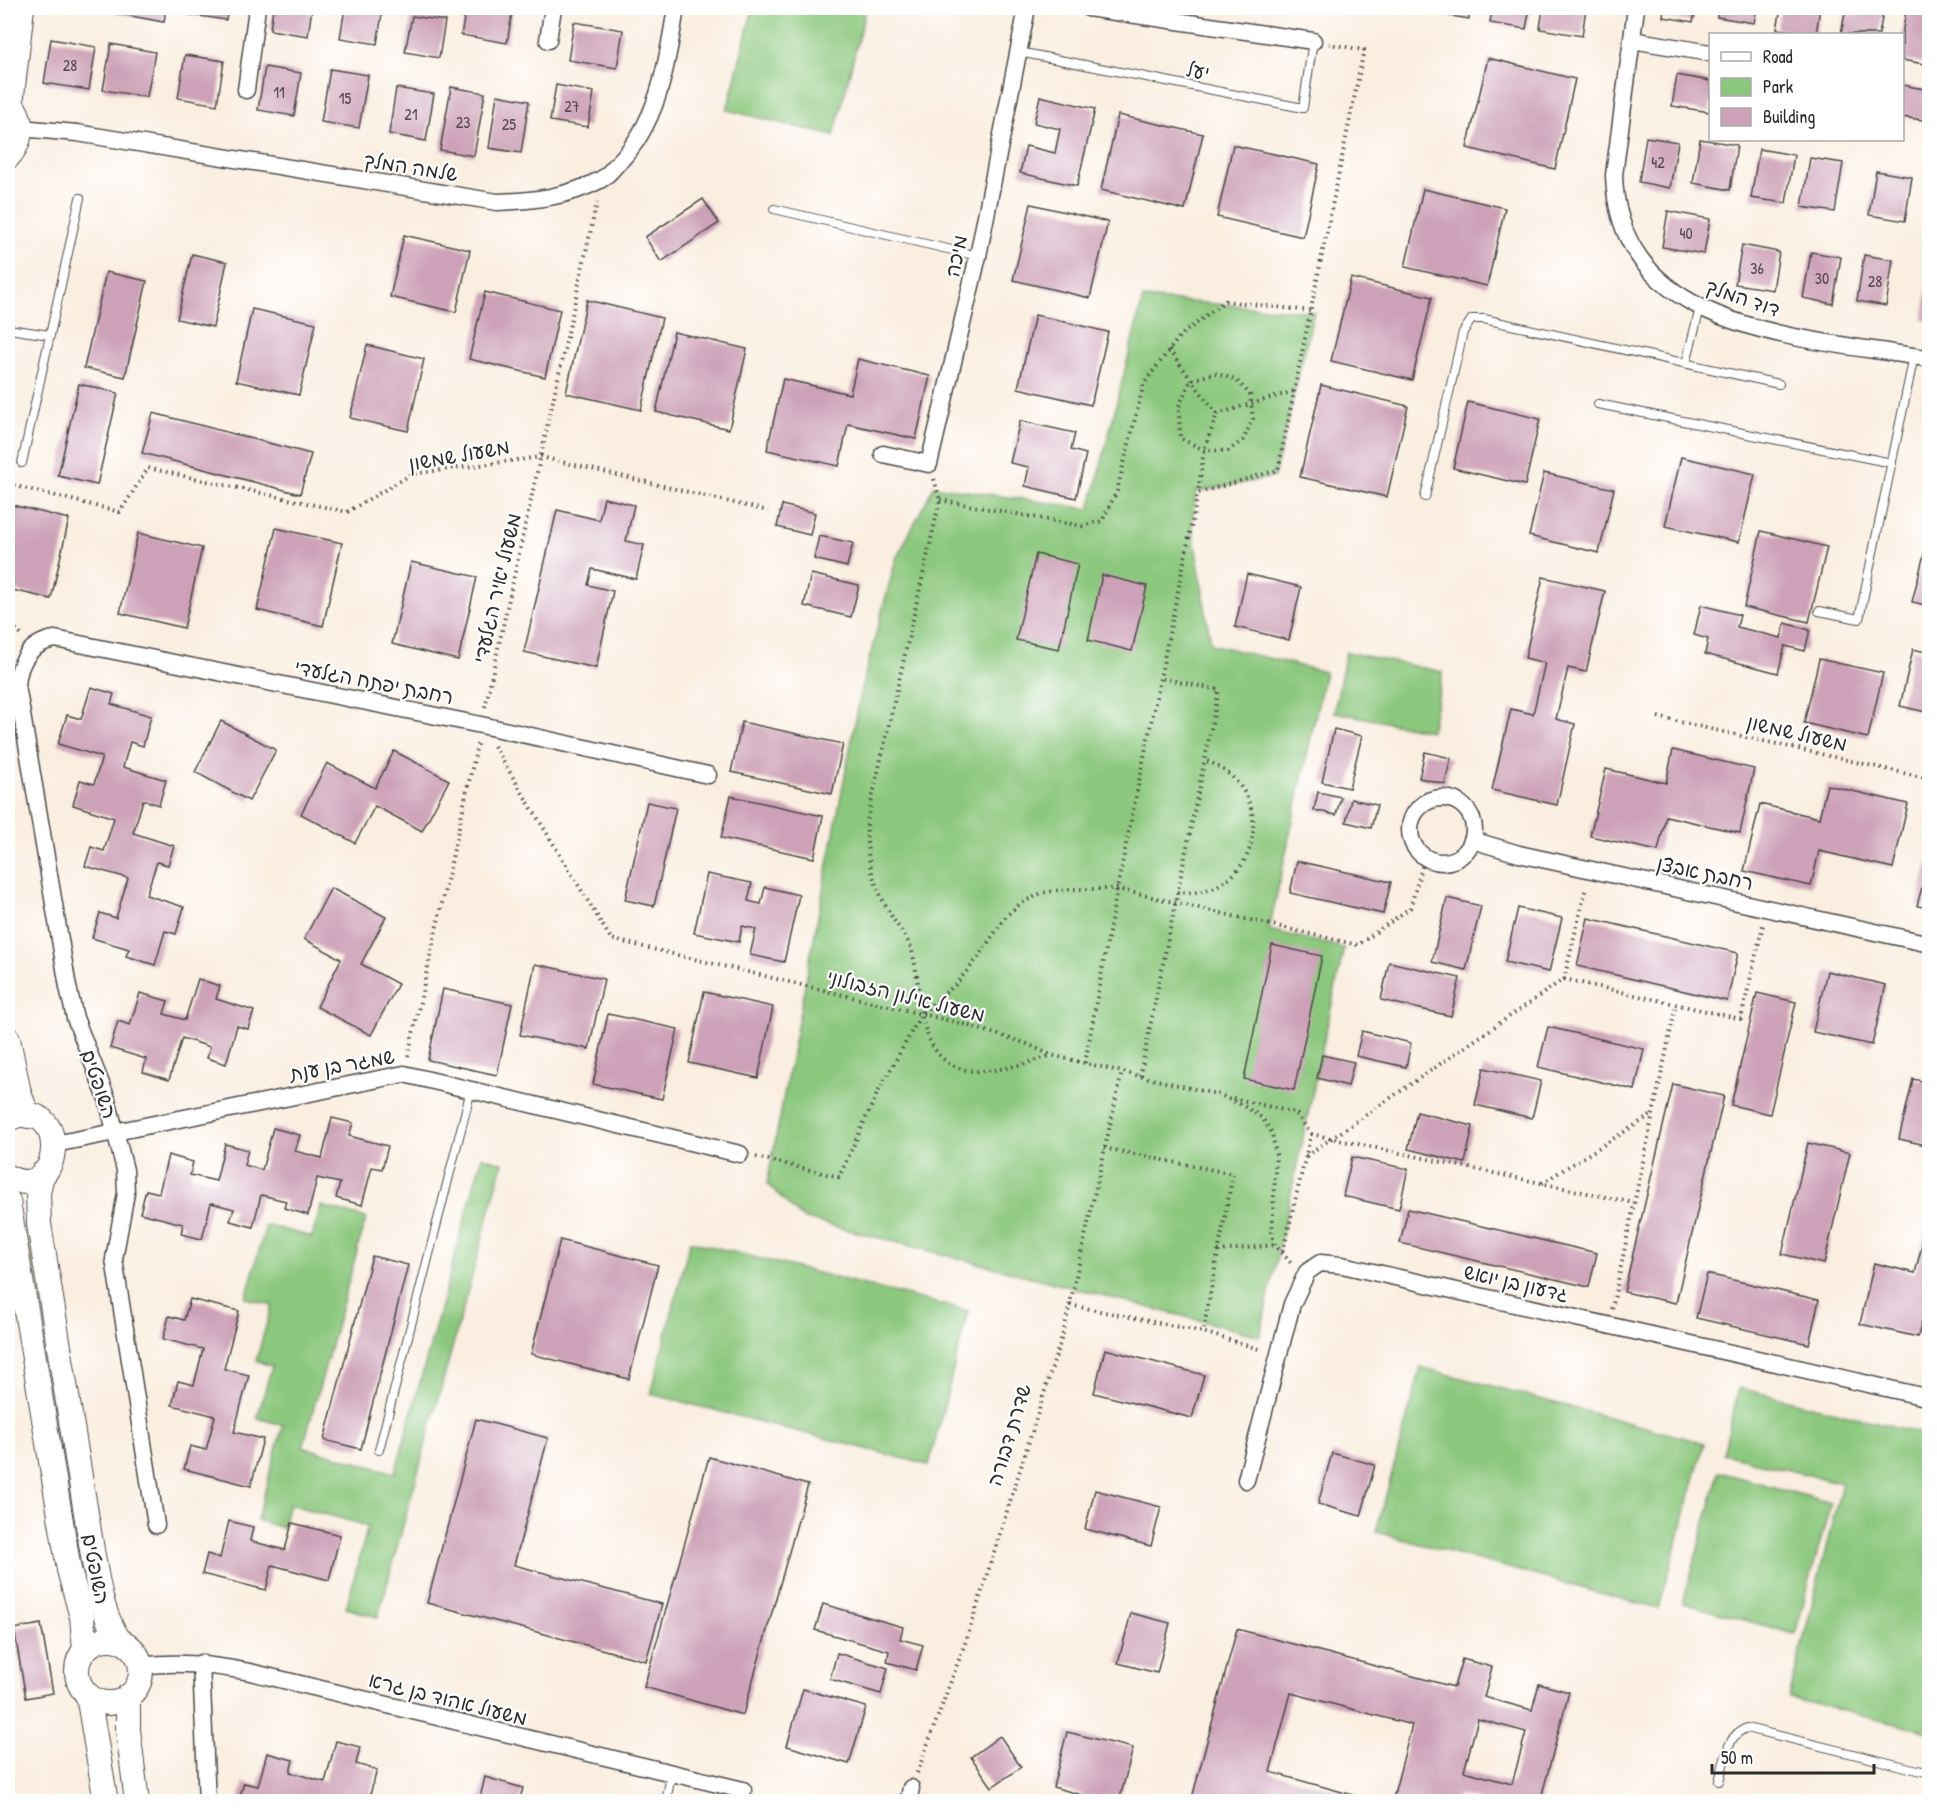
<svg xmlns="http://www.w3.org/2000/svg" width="1937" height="1809" viewBox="0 0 1937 1809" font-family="'Patrick Hand','Playpen Sans Hebrew',sans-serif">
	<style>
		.green { fill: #8bc77d; stroke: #5b7954; stroke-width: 1.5 }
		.building { fill: #cda1b7; fill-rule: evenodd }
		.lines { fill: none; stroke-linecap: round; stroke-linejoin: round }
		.lane-casing { stroke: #4a4846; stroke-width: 10 }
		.street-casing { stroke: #4a4846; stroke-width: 19 }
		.secondary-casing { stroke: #4a4846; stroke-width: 26 }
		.path { stroke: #4a4846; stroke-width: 4; stroke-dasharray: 1.5 4.5; stroke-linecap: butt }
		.lane { stroke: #fff; stroke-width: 8 }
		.street { stroke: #fff; stroke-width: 16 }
		.secondary { stroke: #fff; stroke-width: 24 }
		.labels { text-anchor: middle; stroke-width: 4.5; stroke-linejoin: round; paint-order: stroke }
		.number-label { font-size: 16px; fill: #54484e }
		.street-label { font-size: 20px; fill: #2b2b2b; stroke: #fff }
	</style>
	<rect width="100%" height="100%" fill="#fff"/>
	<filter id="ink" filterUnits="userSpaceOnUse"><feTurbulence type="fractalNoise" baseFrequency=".0167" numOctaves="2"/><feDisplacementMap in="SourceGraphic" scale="12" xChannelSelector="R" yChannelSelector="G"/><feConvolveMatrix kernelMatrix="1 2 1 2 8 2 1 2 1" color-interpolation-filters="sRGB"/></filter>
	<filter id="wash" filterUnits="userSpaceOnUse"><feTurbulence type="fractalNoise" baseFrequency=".008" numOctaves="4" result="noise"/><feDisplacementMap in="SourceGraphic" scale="24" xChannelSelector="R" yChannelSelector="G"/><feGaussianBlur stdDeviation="1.35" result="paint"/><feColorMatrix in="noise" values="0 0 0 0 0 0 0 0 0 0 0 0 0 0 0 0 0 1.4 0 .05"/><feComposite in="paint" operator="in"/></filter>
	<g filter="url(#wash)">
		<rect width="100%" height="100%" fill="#faeee0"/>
		<!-- green -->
		<g class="green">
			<polygon points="753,8 866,8 834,136 727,110"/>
			<polygon points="1143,298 1314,312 1274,477 1196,492 1192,524 1211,644 1325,672 1269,930 1344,948 1260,1336 802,1218 767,1184 862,686 896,559 934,486 1090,509"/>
			<polygon points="1346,652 1443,672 1431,731 1334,712"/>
			<polygon points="482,1157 503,1163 378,1617 346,1608 368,1526 289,1504 282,1528 257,1520 283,1425 257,1418 272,1366 256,1361 272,1305 246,1298 266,1225 312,1237 321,1206 366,1218 303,1447 395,1473"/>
			<polygon points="690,1241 968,1311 929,1465 651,1394"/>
			<polygon points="1421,1367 1704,1443 1659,1609 1376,1532"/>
			<polygon points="1739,1388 1929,1435 1929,1732 1789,1698 1842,1483 1723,1454"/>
			<polygon points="1719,1472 1831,1503 1795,1634 1683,1603"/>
		</g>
		<g id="blocks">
			<!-- building -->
			<g class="building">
				<polygon points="115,8 166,8 164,22 114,13"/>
				<polygon points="187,8 228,8 226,20 186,14"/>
				<polygon points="273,8 312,8 308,36 270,30"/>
				<polygon points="345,8 383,8 377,44 340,38"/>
				<polygon points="466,8 513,8 507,43 461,35"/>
				<polygon points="1433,8 1470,8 1469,19 1432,13"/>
				<polygon points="1492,8 1530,8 1526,29 1490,23"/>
				<polygon points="1543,8 1586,8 1582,36 1540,29"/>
				<polygon points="1664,8 1696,8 1693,22 1663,17"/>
				<polygon points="1718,8 1757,8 1754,23 1717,17"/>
				<polygon points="1781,8 1820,8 1816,34 1777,29"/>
				<polygon points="1846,8 1884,8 1879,34 1841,34"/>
				<polygon points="1906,11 1930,15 1930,65 1902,60 1902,34"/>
				<polygon points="412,16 445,21 439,58 405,52"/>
				<polygon points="574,22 623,30 617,68 568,60"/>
				<polygon points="51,39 96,47 89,90 44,83"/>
				<polygon points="111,44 155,52 147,97 103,90"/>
				<polygon points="185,55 224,61 217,105 178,98"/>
				<polygon points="1488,58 1575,79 1555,169 1467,148"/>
				<polygon points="265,67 301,73 294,116 258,110"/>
				<polygon points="330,69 368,75 359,128 321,122"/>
				<polygon points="1677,75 1710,81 1710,112 1672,106"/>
				<polygon points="556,85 594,92 588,127 550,121"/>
				<polygon points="1902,85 1930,90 1930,121 1902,117"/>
				<polygon points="451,87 485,93 474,156 440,150"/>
				<polygon points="396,88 434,94 426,141 389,134"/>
				<polygon points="497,95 529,101 521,153 489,148"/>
				<polygon points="1040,96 1095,109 1077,186 1020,173 1026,146 1055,153 1060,129 1034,123"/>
				<polygon points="1118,115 1203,134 1185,210 1101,190"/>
				<polygon points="1646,137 1678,142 1670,188 1639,182"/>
				<polygon points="1700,139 1737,145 1730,190 1693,183"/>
				<polygon points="1233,145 1319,164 1303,237 1217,217"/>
				<polygon points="1759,149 1794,155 1786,203 1751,198"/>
				<polygon points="1810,158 1843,163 1835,212 1802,207"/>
				<polygon points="1876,171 1912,177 1905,221 1869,215"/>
				<polygon points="1423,189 1505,208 1487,286 1405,267"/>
				<polygon points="703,199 719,223 661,262 645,237"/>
				<polygon points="1031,204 1108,222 1090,298 1013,280"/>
				<polygon points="1668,211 1710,219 1704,254 1662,247"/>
				<polygon points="404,235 470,250 456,312 390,297"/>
				<polygon points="1742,245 1779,252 1773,290 1735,284"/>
				<polygon points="1811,252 1841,257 1833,304 1803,298"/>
				<polygon points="192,254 227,262 213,327 177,319"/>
				<polygon points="1864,255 1893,260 1886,306 1857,301"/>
				<polygon points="106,272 147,281 125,377 84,368"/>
				<polygon points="1351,278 1432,297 1412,380 1331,361"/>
				<polygon points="1928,284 1930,284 1930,321 1922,320"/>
				<polygon points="485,292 560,310 545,377 469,359"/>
				<polygon points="587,300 662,318 641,410 566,393"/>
				<polygon points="252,309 316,323 299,395 236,381"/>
				<polygon points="1035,315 1108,332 1091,405 1018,388"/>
				<polygon points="674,332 747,349 729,429 656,412"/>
				<polygon points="367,345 424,359 408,431 350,418"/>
				<polygon points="858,359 930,376 916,439 848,424 839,466 767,450 783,379 850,394"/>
				<polygon points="79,384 118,393 97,485 58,476"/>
				<polygon points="1321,385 1408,406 1387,497 1300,477"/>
				<polygon points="1468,402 1540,419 1525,485 1453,468"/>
				<polygon points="153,413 311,454 300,494 142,453"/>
				<polygon points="1020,421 1075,433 1071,450 1086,454 1076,498 1025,486 1029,467 1010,463"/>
				<polygon points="1681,457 1755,474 1739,542 1665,526"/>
				<polygon points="1544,473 1614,489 1599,553 1529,536"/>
				<polygon points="604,498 634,505 626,541 644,545 636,579 592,569 588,585 613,591 596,668 524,652 557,510 599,520"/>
				<polygon points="8,504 69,519 51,599 8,589"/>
				<polygon points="782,505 815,513 810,535 777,527"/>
				<polygon points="276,528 342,543 323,626 257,610"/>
				<polygon points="1930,530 1930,606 1912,602"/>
				<polygon points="1761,531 1827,547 1809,622 1744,607"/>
				<polygon points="138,533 202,548 184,628 120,613"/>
				<polygon points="819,536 853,543 847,567 814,559"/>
				<polygon points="1036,554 1078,564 1059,649 1016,640"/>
				<polygon points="411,562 477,577 458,660 392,644"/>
				<polygon points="811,574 859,585 851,617 804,606"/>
				<polygon points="1247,574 1301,587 1289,640 1235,627"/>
				<polygon points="1102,575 1147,586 1132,651 1088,640"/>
				<polygon points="1543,577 1605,591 1586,672 1568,668 1556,719 1575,724 1557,805 1492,790 1511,709 1533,714 1545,663 1525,658"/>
				<polygon points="1701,605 1740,615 1737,627 1781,638 1785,623 1810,630 1805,651 1785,646 1778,673 1705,654 1708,639 1694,635"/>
				<polygon points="1913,649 1930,653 1930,713 1900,706"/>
				<polygon points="1819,659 1883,673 1868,738 1804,723"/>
				<polygon points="91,687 114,694 111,704 151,716 143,746 130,742 123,767 166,780 159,805 143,800 133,833 174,846 168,865 157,862 146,895 184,907 176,934 165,931 155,965 126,956 129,949 92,938 100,913 116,918 128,878 85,866 91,847 104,851 114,818 73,805 80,780 94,784 102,757 58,744 67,715 81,719"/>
				<polygon points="221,721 276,750 249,801 195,772"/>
				<polygon points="742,722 843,744 832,794 731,772"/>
				<polygon points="1334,729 1362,736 1349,788 1322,782"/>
				<polygon points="1673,750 1754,769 1740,833 1666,816 1658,851 1590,836 1606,769 1666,783"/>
				<polygon points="394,751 449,780 422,831 375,806 355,843 301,814 327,763 375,788"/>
				<polygon points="1425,752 1451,758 1445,784 1419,778"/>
				<polygon points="1827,785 1908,804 1893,868 1819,851 1811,886 1744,871 1760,804 1819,818"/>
				<polygon points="1318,792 1341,797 1336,815 1314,810"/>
				<polygon points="731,796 823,816 814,858 721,838"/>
				<polygon points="1351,799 1377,805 1371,828 1346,822"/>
				<polygon points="647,802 676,808 654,906 625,900"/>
				<polygon points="1930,856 1930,908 1917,906"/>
				<polygon points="1297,861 1391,882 1383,914 1290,893"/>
				<polygon points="707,874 752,883 748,901 761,904 765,887 799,895 784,962 750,955 756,929 742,926 739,942 694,933"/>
				<polygon points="331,888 386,917 361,964 398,984 371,1035 317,1007 341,959 304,939"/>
				<polygon points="1447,898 1481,906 1466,970 1432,962"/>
				<polygon points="1518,908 1562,918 1549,972 1505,962"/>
				<polygon points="1588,918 1738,953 1727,1001 1577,966"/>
				<polygon points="1272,945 1322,956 1294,1090 1244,1079"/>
				<polygon points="1389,962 1460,978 1451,1016 1381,1000"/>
				<polygon points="535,964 604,979 589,1049 520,1035"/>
				<polygon points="1827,971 1886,985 1872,1045 1813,1032"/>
				<polygon points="198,979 220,986 216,999 254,1011 248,1029 237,1026 226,1064 207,1058 210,1047 182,1038 169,1080 143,1072 146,1059 110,1048 118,1021 130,1025 140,993 168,1001 164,1014 185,1020"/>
				<polygon points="443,989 512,1004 497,1075 428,1060"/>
				<polygon points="704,992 773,1007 758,1078 689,1063"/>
				<polygon points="1757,993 1796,1002 1770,1114 1731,1105"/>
				<polygon points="608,1014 678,1029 662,1099 593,1084"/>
				<polygon points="1548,1027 1644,1049 1635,1090 1538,1067"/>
				<polygon points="1362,1031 1411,1043 1406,1067 1356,1056"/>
				<polygon points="1322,1055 1354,1062 1348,1086 1317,1078"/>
				<polygon points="1484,1068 1541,1081 1532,1118 1475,1105"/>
				<polygon points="1913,1079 1930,1083 1930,1146 1899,1139"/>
				<polygon points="1673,1084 1724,1096 1676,1303 1624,1292"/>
				<polygon points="1417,1112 1473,1126 1465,1163 1408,1149"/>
				<polygon points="332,1118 353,1123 349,1136 388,1146 382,1169 372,1167 362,1205 336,1198 340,1183 317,1178 308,1215 284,1208 286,1201 261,1195 253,1227 230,1221 234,1209 211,1203 202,1239 181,1234 183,1224 140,1213 146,1190 159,1193 168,1155 193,1162 190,1175 216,1181 225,1144 248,1150 244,1165 262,1170 273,1128 300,1135 295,1151 322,1158"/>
				<polygon points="1808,1143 1850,1153 1824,1264 1782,1254"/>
				<polygon points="1352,1157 1408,1169 1399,1209 1343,1196"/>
				<polygon points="1408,1209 1597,1253 1589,1287 1400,1243"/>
				<polygon points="1930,1213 1930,1290 1918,1337 1860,1324 1874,1263 1915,1273"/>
				<polygon points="560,1240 658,1265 629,1379 531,1354"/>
				<polygon points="372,1256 408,1265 361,1449 324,1440"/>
				<polygon points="1707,1274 1819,1300 1809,1344 1696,1318"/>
				<polygon points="190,1299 239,1311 224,1369 249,1375 234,1432 263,1439 251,1486 184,1469 190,1446 206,1450 215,1416 172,1405 178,1381 194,1385 203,1349 163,1339 169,1316 184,1320"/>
				<polygon points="1105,1349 1204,1375 1192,1418 1094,1393"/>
				<polygon points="476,1419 548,1438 514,1565 662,1604 646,1661 427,1603"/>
				<polygon points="1332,1453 1375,1465 1361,1516 1318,1504"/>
				<polygon points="709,1457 808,1485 743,1715 644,1687"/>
				<polygon points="1095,1490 1161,1507 1151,1546 1085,1529"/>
				<polygon points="229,1521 253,1527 250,1541 285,1550 292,1523 340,1535 329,1580 272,1565 266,1590 202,1574 207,1554 220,1558"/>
				<polygon points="823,1604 903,1627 900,1639 923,1645 916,1670 887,1662 889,1651 815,1630"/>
				<polygon points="1131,1613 1170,1623 1157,1673 1118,1663"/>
				<polygon points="41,1624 53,1693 26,1698 14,1629"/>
				<path d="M1237 1629 1454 1687 1462 1659 1492 1667 1484 1697 1532 1710 1539 1684 1569 1692 1540 1802H1483L1458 1795 1456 1802H1392L1412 1725 1291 1693 1270 1772 1378 1802H1191ZM1478 1719 1526 1732 1512 1784 1464 1771Z"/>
				<polygon points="837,1653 888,1668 881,1694 830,1679"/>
				<polygon points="803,1689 866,1707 849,1764 787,1746"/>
				<polygon points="1067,1732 1133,1748 1119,1802 1107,1802 1053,1787"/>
				<polygon points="1000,1736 1021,1767 992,1787 971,1757"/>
				<polygon points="336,1741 360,1747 356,1764 377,1770 368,1802 329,1802 309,1796 308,1802 238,1802 244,1783 258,1786 267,1753 293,1760 290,1772 325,1782"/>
				<polygon points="485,1777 523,1788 519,1802 479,1802"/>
			</g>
		</g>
	</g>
	<g filter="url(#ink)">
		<use href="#blocks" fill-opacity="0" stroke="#4a4846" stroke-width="1.5"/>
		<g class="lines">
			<!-- lane casing -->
			<g class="lane-casing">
				<g id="lane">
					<polyline points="1019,52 1303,108 1313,41"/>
					<polyline points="774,209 978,256"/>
					<polyline points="8,329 50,335"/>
					<polyline points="1686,363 1700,308"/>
					<polyline points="1598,404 1892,463"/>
					<polyline points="22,463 80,198"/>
					<polyline points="1425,497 1463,332 1472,319 1484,319 1779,384"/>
					<polyline points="1819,611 1859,619 1914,356"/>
					<polyline points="379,1450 471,1090"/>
					<path d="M1719 1781C1725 1762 1726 1734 1747 1728L1930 1773"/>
					<polyline points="666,1802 671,1775"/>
				</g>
			</g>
			<!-- street casing -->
			<g class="street-casing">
				<g id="street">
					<polyline points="1088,8 1313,41"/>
					<path d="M1636 8 1614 175C1618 336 1811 337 1930 359"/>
					<polyline points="548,40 553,8"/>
					<polyline points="1632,40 1710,53"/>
					<polyline points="246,90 257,8"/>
					<path d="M20 128 77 133 497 202C532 201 568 197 600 180 606 177 612 170 617 164 659 123 667 63 676 8"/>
					<polyline points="883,454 929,464 978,256 1027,8"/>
					<circle cx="1442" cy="830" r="32"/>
					<polyline points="1472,840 1519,854 1930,944"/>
					<polyline points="55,1144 404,1074 740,1154"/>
					<polyline points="1246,1480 1292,1304 1307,1272 1320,1263 1342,1265 1930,1398"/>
					<path d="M156 1525 114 1259 126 1193 125 1170 107 1099 75 1018 68 987 17 685C19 661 30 643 55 639L481 725 708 775"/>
					<polyline points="201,1663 207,1802"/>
					<path d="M141 1666C179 1661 213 1665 250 1672L743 1790"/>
					<polyline points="908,1802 911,1788"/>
				</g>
			</g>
			<!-- secondary casing -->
			<g class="secondary-casing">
				<g id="secondary">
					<path d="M8 101C25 117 23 141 8 157"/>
					<polyline points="11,104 22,8"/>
					<polyline points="8,1039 19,1093 28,1116"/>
					<path d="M8 1119C71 1091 65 1207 8 1177"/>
					<path d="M42 1174 38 1193 39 1224 94 1562C99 1590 103 1616 119 1640"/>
					<polyline points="8,1201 69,1570 82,1617 85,1650"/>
					<circle cx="109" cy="1671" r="32"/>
					<polyline points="88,1695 106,1802"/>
					<polyline points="128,1696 128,1730 137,1802"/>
				</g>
			</g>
			<!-- path -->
			<g class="path">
				<polyline points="1169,350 1217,414 1204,450 1198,493"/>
				<polygon points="1215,373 1236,380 1250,394 1253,419 1243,440 1228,451 1204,450 1180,438 1179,406 1191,380"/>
				<polyline points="1217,414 1294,391"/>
				<path d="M934 479 940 500 867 821C865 858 873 885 892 917 898 927 907 937 911 948 918 971 918 993 922 1016 937 1091 994 1073 1050 1056"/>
				<polyline points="8,484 120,512 148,468 347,512 412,474 541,457 768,511"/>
				<polyline points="940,500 1082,526 1102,521 1117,491 1144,383 1180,336 1225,301 1310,311"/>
				<polyline points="8,620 22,636"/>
				<polyline points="485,707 597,202"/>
				<polyline points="1658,717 1930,779"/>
				<polyline points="494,746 611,939 959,1023 1025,1043 1051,1055 1220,1095 1248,1108 1262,1118 1272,1133 1276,1154 1272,1235 1275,1245 1292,1264"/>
				<path d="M1177 892C1261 901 1284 789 1204 760"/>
				<polyline points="1564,979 1741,1019 1763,925"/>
				<polyline points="408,1056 478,741"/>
				<polyline points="1085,1063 1117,889 1198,493 1278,470 1364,50 1329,44"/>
				<polyline points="1140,1076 1219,690 1160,678"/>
				<polyline points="1233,1098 1296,1113 1311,1134 1282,1255"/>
				<polyline points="1311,1134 1634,1203"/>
				<polyline points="1104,1148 1233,1174 1203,1332"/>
				<polyline points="1306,1156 1564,979 1586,888"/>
				<polyline points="756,1157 839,1177 876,1096 922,1013 955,985 977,959 1006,916 1021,903 1042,893 1066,889 1117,889 1358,945 1410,908 1425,857"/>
				<polyline points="1542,1183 1653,1114"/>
				<polyline points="1218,1251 1275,1245"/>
				<polyline points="1070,1305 1203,1332 1262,1350"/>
				<polyline points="1612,1309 1676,1005"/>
				<polyline points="917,1773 967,1638 1064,1330 1122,1072"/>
			</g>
			<!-- lane -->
			<use href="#lane" class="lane"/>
			<!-- street -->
			<use href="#street" class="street"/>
			<!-- secondary -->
			<use href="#secondary" class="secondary"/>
		</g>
	</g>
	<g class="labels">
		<!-- number labels -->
		<g class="number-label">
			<text x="70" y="71">28</text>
			<text x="279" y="98">11</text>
			<text x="345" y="104">15</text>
			<text x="572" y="112">27</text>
			<text x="411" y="120">21</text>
			<text x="463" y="128">23</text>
			<text x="509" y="130">25</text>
			<text x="1658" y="168">42</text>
			<text x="1686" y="239">40</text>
			<text x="1757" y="274">36</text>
			<text x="1822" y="284">30</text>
			<text x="1875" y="287">28</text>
		</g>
		<!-- street labels -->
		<g class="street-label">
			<text transform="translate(1198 71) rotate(11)" y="7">יעל</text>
			<text transform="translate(411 167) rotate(9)" y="7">שלמה המלך</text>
			<text transform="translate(956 256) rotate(-78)" y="7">מיכה</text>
			<text transform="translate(1743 298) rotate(19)" y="7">דוד המלך</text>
			<text transform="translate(459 455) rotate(-10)" y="7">משעול שמשון</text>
			<text transform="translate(497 588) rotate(-77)" y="7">משעול יאיר הגלעדי</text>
			<text transform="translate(374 682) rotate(11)" y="7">רחבת יפתח הגלעדי</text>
			<text transform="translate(1797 733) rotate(13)" y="7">משעול שמשון</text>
			<text transform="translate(1705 873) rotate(12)" y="7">רחבת אבצן</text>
			<text transform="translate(906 996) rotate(14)" y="7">משעול אילון הזבולוני</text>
			<text transform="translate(342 1065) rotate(-10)" y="7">שמגר בן ענת</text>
			<text transform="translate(99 1084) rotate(71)" y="7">השופטים</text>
			<text transform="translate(1516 1283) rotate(13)" y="7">גדעון בן יואש</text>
			<text transform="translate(1009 1435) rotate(-73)" y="7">שדרת דבורה</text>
			<text transform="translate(96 1569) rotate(79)" y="7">השופטים</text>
			<text transform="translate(448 1699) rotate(14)" y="7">משעול אהוד בן גרא</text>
		</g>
	</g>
	<!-- margin -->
	<rect width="1937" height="1809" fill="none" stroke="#fff" stroke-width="30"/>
	<!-- legend -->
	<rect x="1709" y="33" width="195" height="108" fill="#ffffff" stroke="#aaaaaa" stroke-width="1.5"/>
	<rect x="1721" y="52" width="30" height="9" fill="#ffffff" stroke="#aaaaaa" stroke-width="1.5"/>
	<text x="1763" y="63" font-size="18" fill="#2b2b2b">Road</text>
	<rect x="1721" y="78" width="30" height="18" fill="#8bc77d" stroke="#aaaaaa" stroke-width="1.5"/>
	<text x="1763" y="93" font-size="18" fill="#2b2b2b">Park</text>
	<rect x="1721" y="108" width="30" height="18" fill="#cda1b7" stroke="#aaaaaa" stroke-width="1.5"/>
	<text x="1763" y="123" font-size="18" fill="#2b2b2b">Building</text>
	<!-- scale -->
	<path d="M1712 1764v9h162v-9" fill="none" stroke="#2b2b2b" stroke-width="3"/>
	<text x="1721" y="1764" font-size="18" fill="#2b2b2b" stroke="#ffffff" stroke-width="4.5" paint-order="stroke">50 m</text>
</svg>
